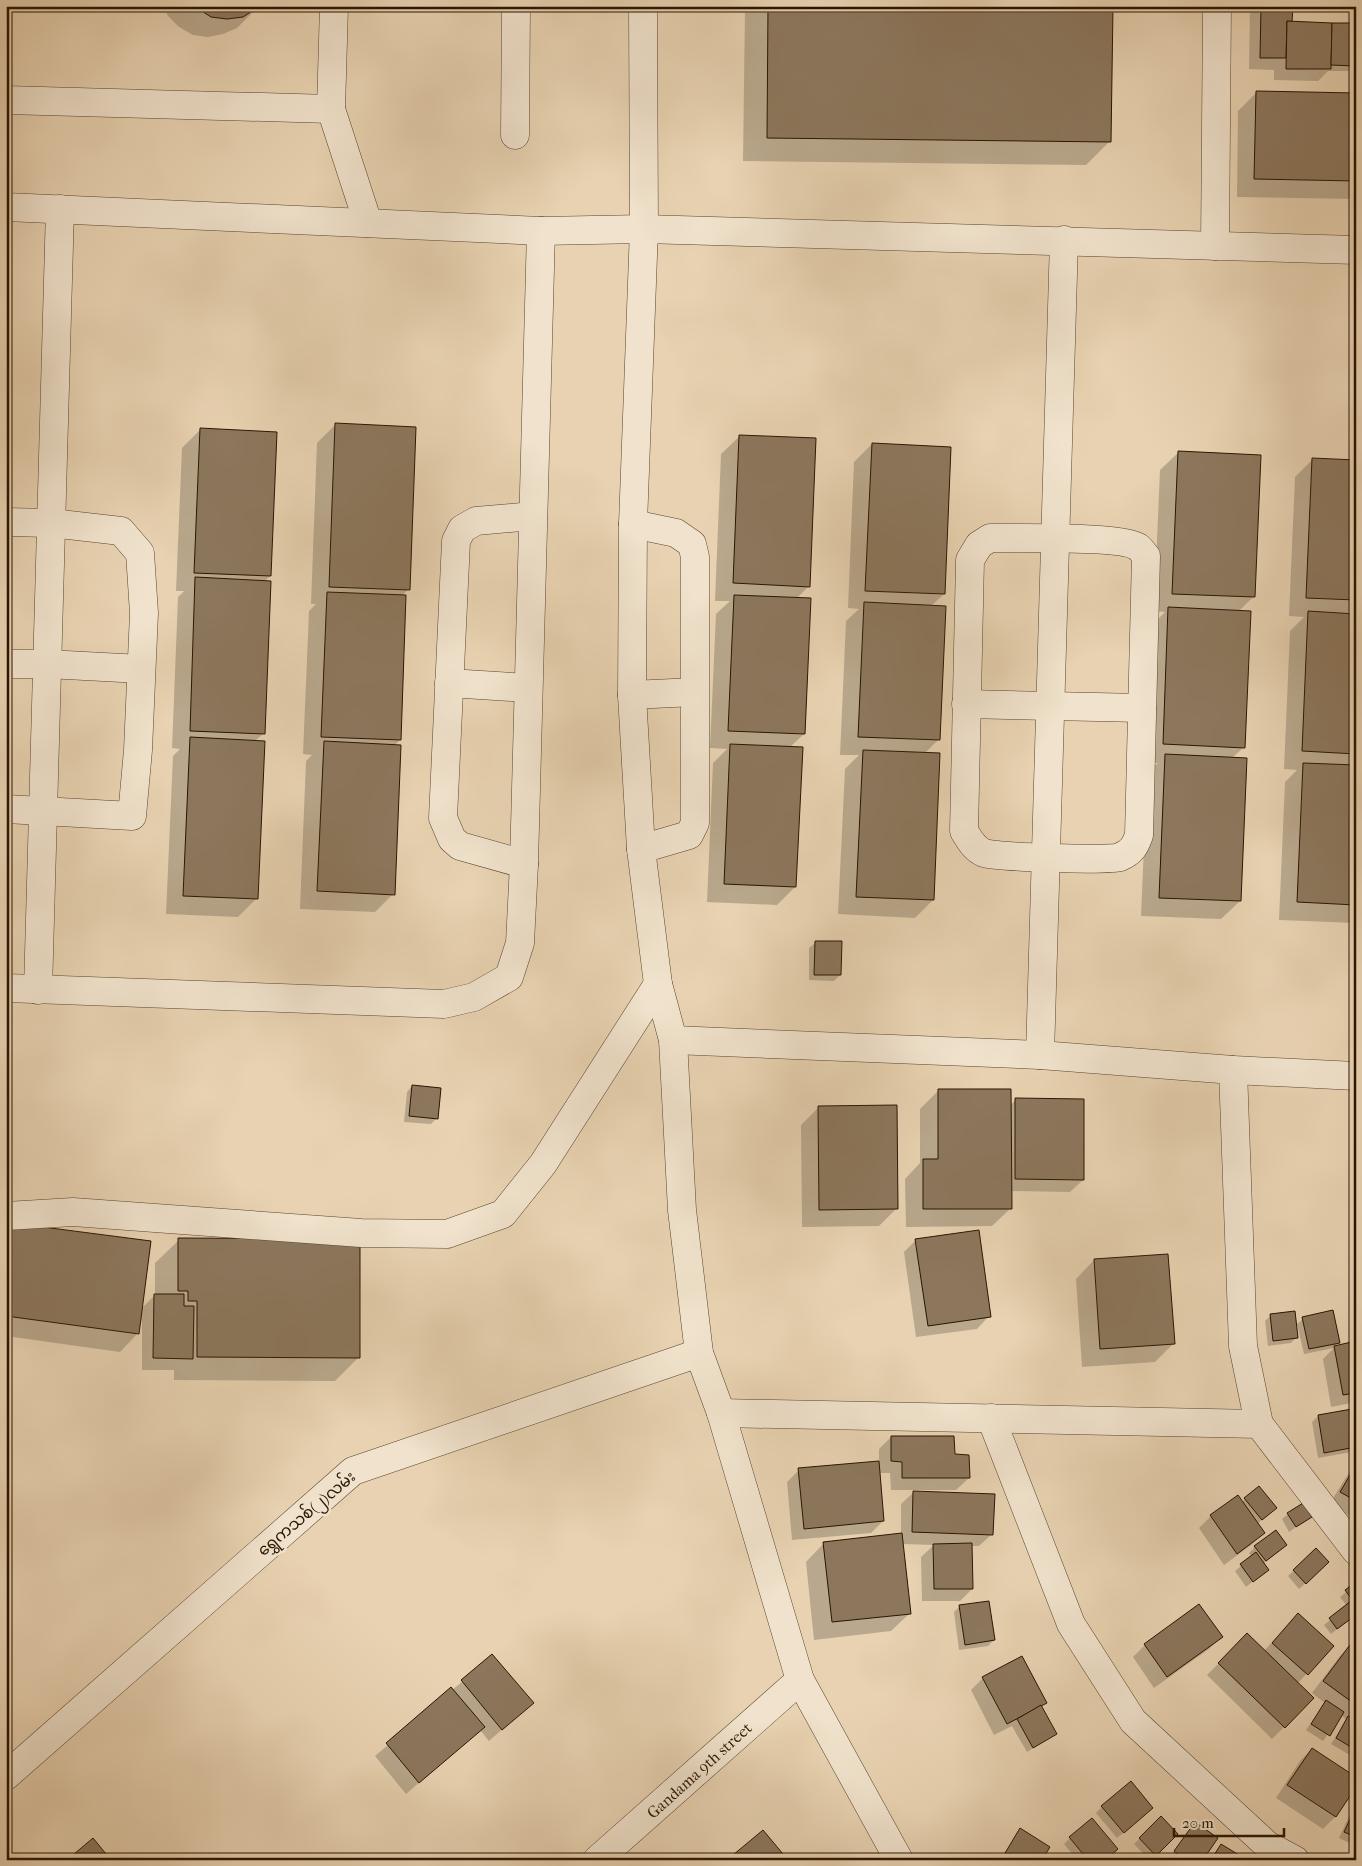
<svg xmlns="http://www.w3.org/2000/svg" width="1362" height="1866" viewBox="0 0 1362 1866" font-family="'IM FELL French Canon','Noto Sans Myanmar',serif">
	<style>
		.shadow { fill: #0003 }
		.building { fill: #8c775d; stroke: #281501 }
		.lines { fill: none; stroke-linecap: round; stroke-linejoin: round }
		.minor-casing { stroke: #58442d; stroke-width: 29 }
		.minor { stroke: #f0e2cc; stroke-width: 28 }
		.labels { text-anchor: middle; stroke-width: 5; stroke-linejoin: round; paint-order: stroke }
		.street-label { font-size: 16px; fill: #281501; stroke: #f0e2cc }
	</style>
	<rect width="100%" height="100%" fill="#e8d2b1"/>
	<filter id="stains"><feTurbulence type="fractalNoise" baseFrequency=".004" numOctaves="4"/><feColorMatrix values="0 0 0 0 .2 0 0 0 0 .09 0 0 0 0 .02 0 0 0 .5 -.17"/></filter>
	<radialGradient id="worn" r=".72"><stop offset=".6" stop-color="#630" stop-opacity="0"/><stop offset="1" stop-color="#630" stop-opacity=".3"/></radialGradient>
	<!-- shadow -->
	<g class="shadow">
		<polygon points="6,6 117,6 113,10"/>
		<polygon points="163,6 259,6 237,28 223,34 208,37 193,35 179,27 168,16"/>
		<polygon points="745,6 1112,6 1110,141 1086,165 743,161"/>
		<polygon points="1250,6 1291,6 1291,23 1354,65 1348,71 1328,71 1318,81 1274,80 1274,70 1249,69"/>
		<polygon points="1256,93 1356,94 1356,199 1237,197 1238,111"/>
		<polygon points="335,425 408,589 402,596 400,740 394,746 393,894 375,912 300,909 306,761 312,755 303,754 309,611 316,604 311,604 317,443"/>
		<polygon points="200,430 270,576 264,582 264,733 255,741 256,899 238,917 166,914 173,756 180,749 172,748 178,597 184,591 176,591 182,448"/>
		<polygon points="740,436 809,586 796,599 804,734 790,747 795,887 777,905 707,902 713,763 727,749 710,748 716,614 730,601 715,601 721,454"/>
		<polygon points="872,444 944,594 931,606 938,740 924,754 939,754 933,900 915,918 838,914 845,769 859,755 840,755 846,621 859,609 848,608 854,462"/>
		<polygon points="1179,452 1253,597 1238,612 1244,747 1232,758 1240,901 1221,919 1141,916 1147,773 1158,763 1145,762 1150,627 1165,612 1154,611 1160,470"/>
		<polygon points="1313,459 1356,461 1356,923 1279,920 1285,782 1297,770 1284,769 1290,631 1304,617 1289,616 1295,477"/>
		<polygon points="815,943 840,975 834,981 809,980 809,948"/>
		<polygon points="412,1086 437,1118 431,1124 404,1122 407,1092"/>
		<polygon points="938,1091 1010,1105 1016,1100 1083,1180 1070,1192 1010,1191 1011,1208 992,1226 906,1227 905,1179 920,1163 920,1109"/>
		<polygon points="819,1107 897,1208 879,1226 802,1227 801,1125"/>
		<polygon points="12,1224 142,1308 155,1295 155,1263 179,1240 359,1357 335,1381 174,1380 174,1370 142,1370 142,1319 138,1333 120,1352 6,1336 6,1230"/>
		<polygon points="916,1240 989,1316 977,1329 916,1337 904,1252"/>
		<polygon points="1094,1260 1173,1344 1155,1362 1082,1367 1076,1279"/>
		<polygon points="1271,1315 1297,1337 1291,1343 1268,1346 1265,1321"/>
		<polygon points="1303,1319 1339,1342 1334,1347 1356,1343 1356,1402 1331,1407 1323,1359 1334,1348 1304,1354 1297,1324"/>
		<polygon points="1351,1411 1352,1420 1356,1416 1356,1448 1352,1452 1318,1458 1312,1422 1318,1416"/>
		<polygon points="891,1437 953,1456 969,1478 956,1490 891,1490 890,1473 878,1473 883,1521 871,1533 792,1540 787,1482 799,1470 879,1462 879,1449"/>
		<polygon points="1356,1461 1356,1519 1329,1505"/>
		<polygon points="914,1492 992,1534 979,1546 971,1546 972,1589 960,1601 922,1601 921,1557 934,1545 902,1544 910,1613 891,1631 814,1640 806,1562 824,1543 901,1535 901,1504"/>
		<polygon points="1237,1497 1241,1503 1245,1499 1269,1514 1257,1524 1263,1533 1251,1545 1224,1565 1199,1528 1211,1516"/>
		<polygon points="1288,1514 1311,1516 1289,1532 1282,1519"/>
		<polygon points="1255,1547 1280,1550 1263,1564 1267,1570 1246,1587 1235,1571 1252,1557 1249,1553"/>
		<polygon points="1316,1550 1322,1568 1299,1589 1288,1576"/>
		<polygon points="1356,1584 1356,1619 1354,1616 1331,1634 1324,1625 1347,1606 1340,1597"/>
		<polygon points="1199,1605 1221,1637 1209,1649 1154,1688 1133,1657 1145,1645"/>
		<polygon points="960,1606 994,1640 988,1646 959,1650 954,1612"/>
		<polygon points="1286,1627 1332,1646 1297,1684 1312,1699 1272,1739 1207,1675 1247,1635 1264,1651"/>
		<polygon points="1352,1644 1356,1647 1356,1711 1349,1718 1356,1722 1355,1758 1331,1744 1347,1720 1341,1715 1323,1741 1306,1730 1325,1703 1312,1693 1340,1656"/>
		<polygon points="492,1656 532,1703 489,1741 480,1730 406,1794 375,1756"/>
		<polygon points="983,1678 1045,1703 1041,1707 1056,1734 1027,1752 1012,1726 994,1735 971,1690"/>
		<polygon points="1312,1749 1356,1785 1335,1817 1323,1829 1276,1798 1300,1761"/>
		<polygon points="1102,1807 1146,1814 1117,1838 1096,1813"/>
		<polygon points="1356,1807 1356,1846 1339,1838 1351,1812"/>
		<polygon points="1161,1818 1177,1834 1149,1860 1134,1844"/>
		<polygon points="1195,1824 1201,1860 1172,1860 1169,1858"/>
		<polygon points="1020,1830 1041,1860 1000,1860 1015,1836"/>
		<polygon points="1070,1838 1105,1860 1077,1860 1064,1844"/>
		<polygon points="1221,1845 1235,1860 1210,1860"/>
	</g>
	<!-- building -->
	<g class="building">
		<polygon points="194,6 260,6 243,17 227,19 211,17"/>
		<polygon points="768,6 1113,6 1111,142 767,138"/>
		<polygon points="1261,6 1293,6 1292,22 1287,21 1286,58 1260,58"/>
		<polygon points="1287,21 1332,23 1331,69 1286,69"/>
		<polygon points="1332,23 1356,23 1355,66 1331,65"/>
		<polygon points="1256,91 1356,93 1356,181 1254,179"/>
		<polygon points="335,423 416,427 410,590 329,587"/>
		<polygon points="200,428 277,432 271,576 194,573"/>
		<polygon points="739,435 816,438 810,587 733,583"/>
		<polygon points="872,443 951,447 945,594 865,591"/>
		<polygon points="1178,451 1261,455 1255,597 1172,594"/>
		<polygon points="1312,458 1356,460 1356,600 1306,598"/>
		<polygon points="195,577 271,581 265,734 190,731"/>
		<polygon points="327,592 406,595 401,740 321,737"/>
		<polygon points="734,595 811,598 805,734 728,731"/>
		<polygon points="864,602 946,606 940,740 858,737"/>
		<polygon points="1168,607 1251,611 1245,748 1163,744"/>
		<polygon points="1308,611 1356,614 1356,754 1302,751"/>
		<polygon points="190,737 265,741 258,899 183,896"/>
		<polygon points="324,741 401,745 395,895 317,891"/>
		<polygon points="730,744 803,747 796,887 724,884"/>
		<polygon points="863,750 940,753 934,900 856,897"/>
		<polygon points="1165,754 1247,758 1241,901 1159,898"/>
		<polygon points="1303,763 1356,765 1356,905 1297,902"/>
		<polygon points="815,941 842,941 841,975 814,975"/>
		<polygon points="412,1085 441,1088 438,1119 409,1116"/>
		<polygon points="938,1089 1011,1089 1012,1209 923,1209 923,1159 938,1159"/>
		<polygon points="1015,1098 1084,1099 1084,1180 1015,1179"/>
		<polygon points="897,1105 898,1209 819,1210 818,1106"/>
		<polygon points="12,1223 151,1241 139,1334 6,1316 6,1265"/>
		<polygon points="979,1230 991,1317 928,1326 915,1239"/>
		<polygon points="178,1238 360,1239 360,1358 197,1357 197,1301 188,1301 188,1291 178,1291"/>
		<polygon points="1168,1254 1175,1344 1100,1349 1094,1259"/>
		<polygon points="154,1294 184,1294 184,1306 194,1306 193,1359 153,1358"/>
		<polygon points="1333,1310 1340,1343 1309,1349 1302,1317"/>
		<polygon points="1295,1311 1298,1338 1273,1341 1270,1314"/>
		<polygon points="1356,1341 1356,1393 1343,1395 1334,1346"/>
		<polygon points="1352,1409 1356,1430 1356,1447 1324,1453 1318,1415"/>
		<polygon points="891,1436 954,1436 955,1454 969,1455 970,1478 902,1478 902,1462 891,1461"/>
		<polygon points="879,1461 884,1521 804,1529 798,1468"/>
		<polygon points="1356,1465 1356,1501 1340,1492"/>
		<polygon points="1259,1486 1277,1508 1262,1520 1244,1498"/>
		<polygon points="913,1491 995,1494 993,1535 912,1532"/>
		<polygon points="1238,1495 1265,1533 1237,1554 1210,1515"/>
		<polygon points="1303,1503 1312,1517 1296,1527 1287,1513"/>
		<polygon points="1276,1530 1287,1545 1266,1561 1254,1546"/>
		<polygon points="902,1533 911,1614 832,1622 823,1542"/>
		<polygon points="972,1543 973,1589 934,1589 933,1544"/>
		<polygon points="1316,1548 1329,1562 1306,1584 1293,1570"/>
		<polygon points="1256,1552 1269,1570 1253,1582 1240,1564"/>
		<polygon points="1356,1582 1356,1605 1345,1590"/>
		<polygon points="989,1601 995,1640 965,1645 959,1605"/>
		<polygon points="1351,1601 1356,1609 1356,1615 1337,1629 1329,1618"/>
		<polygon points="1199,1604 1223,1637 1167,1677 1144,1644"/>
		<polygon points="1298,1613 1334,1646 1308,1675 1272,1643"/>
		<polygon points="1247,1633 1314,1698 1285,1728 1218,1663"/>
		<polygon points="1352,1642 1356,1645 1356,1705 1323,1681"/>
		<polygon points="492,1654 534,1703 502,1730 461,1680"/>
		<polygon points="1022,1656 1047,1703 1007,1724 982,1677"/>
		<polygon points="451,1687 485,1727 419,1783 386,1743"/>
		<polygon points="1326,1700 1344,1712 1330,1736 1311,1724"/>
		<polygon points="1041,1705 1057,1734 1033,1748 1017,1719"/>
		<polygon points="1348,1716 1356,1721 1356,1750 1336,1738"/>
		<polygon points="1312,1748 1356,1777 1356,1787 1336,1817 1287,1785"/>
		<polygon points="1131,1781 1153,1808 1124,1833 1101,1806"/>
		<polygon points="1356,1806 1356,1837 1344,1832"/>
		<polygon points="1161,1816 1178,1834 1156,1856 1139,1838"/>
		<polygon points="1092,1818 1118,1849 1106,1860 1088,1860 1069,1837"/>
		<polygon points="1195,1822 1218,1838 1203,1860 1185,1860 1174,1851"/>
		<polygon points="1020,1828 1050,1847 1042,1860 1001,1860"/>
		<polygon points="763,1830 788,1860 727,1860"/>
		<polygon points="93,1838 111,1860 67,1860"/>
		<polygon points="1221,1844 1239,1855 1237,1860 1211,1860"/>
	</g>
	<g class="lines">
		<!-- minor casing -->
		<g class="minor-casing">
			<g id="minor">
				<polyline points="334,6 331,109 368,223"/>
				<polyline points="643,6 644,229 633,524 632,695 641,849 658,984 673,1040 682,1210 699,1353 721,1413 800,1680 899,1860"/>
				<polyline points="6,100 331,109"/>
				<polyline points="515,135 516,6"/>
				<polyline points="6,207 541,231 644,229 1356,250"/>
				<polyline points="1215,246 1217,6"/>
				<polyline points="6,522 51,523 121,531 140,553 144,613 138,750 132,816 6,809"/>
				<polyline points="633,524 676,533 692,544 695,557 695,823 689,835 641,849"/>
				<path d="M990 538C1014 538 1123 536 1138 547 1141 549 1144 554 1146 556L1139 835C1135 846 1132 852 1120 857 1110 861 998 857 984 853 974 849 969 839 964 831L970 560 979 545Z"/>
				<polyline points="6,664 47,664 141,669"/>
				<polyline points="449,683 528,688"/>
				<polyline points="632,695 694,692"/>
				<polyline points="966,704 1142,708"/>
				<polyline points="524,864 460,846 452,839 443,818 456,541 462,529 476,521 533,516"/>
				<polyline points="6,988 444,1004 474,997 509,977 520,943 524,864 541,231"/>
				<polyline points="38,990 60,209"/>
				<polyline points="673,1040 1040,1055 1233,1070 1356,1076"/>
				<polyline points="1040,1055 1064,240"/>
				<polyline points="1233,1070 1243,1346 1259,1424 1356,1551"/>
				<polyline points="6,1216 73,1212 361,1233 447,1234 503,1214 543,1164 658,984"/>
				<polyline points="721,1413 1259,1424"/>
				<polyline points="991,1418 1071,1624 1133,1721 1267,1845 1295,1860"/>
				<polyline points="6,1776 353,1471 699,1353"/>
				<polyline points="597,1860 800,1680"/>
			</g>
		</g>
		<!-- minor -->
		<use href="#minor" class="minor"/>
	</g>
	<g class="labels">
		<!-- street labels -->
		<g class="street-label">
			<text transform="translate(306 1513) rotate(-40)" y="6">ရွှေကသစ်(၂)လမ်း</text>
			<text transform="translate(699 1770) rotate(-42)" y="6">Gandama 9th street</text>
		</g>
	</g>
	<!-- margin -->
	<rect width="1362" height="1866" fill="none" stroke="#e8d2b1" stroke-width="25"/>
	<rect x="8" y="8" width="1347" height="1851" fill="none" stroke="#281501" stroke-width="2.5"/>
	<rect x="12" y="12" width="1337" height="1841" fill="none" stroke="#281501"/>
	<!-- scale -->
	<path d="M1174 1828v8h110v-8" fill="none" stroke="#281501" stroke-width="2.5"/>
	<text x="1182" y="1828" font-size="15" fill="#281501" stroke="#f0e2cc" stroke-width="4" paint-order="stroke">20 m</text>
	<rect width="100%" height="100%" filter="url(#stains)"/>
	<rect width="100%" height="100%" fill="url(#worn)"/>
</svg>
